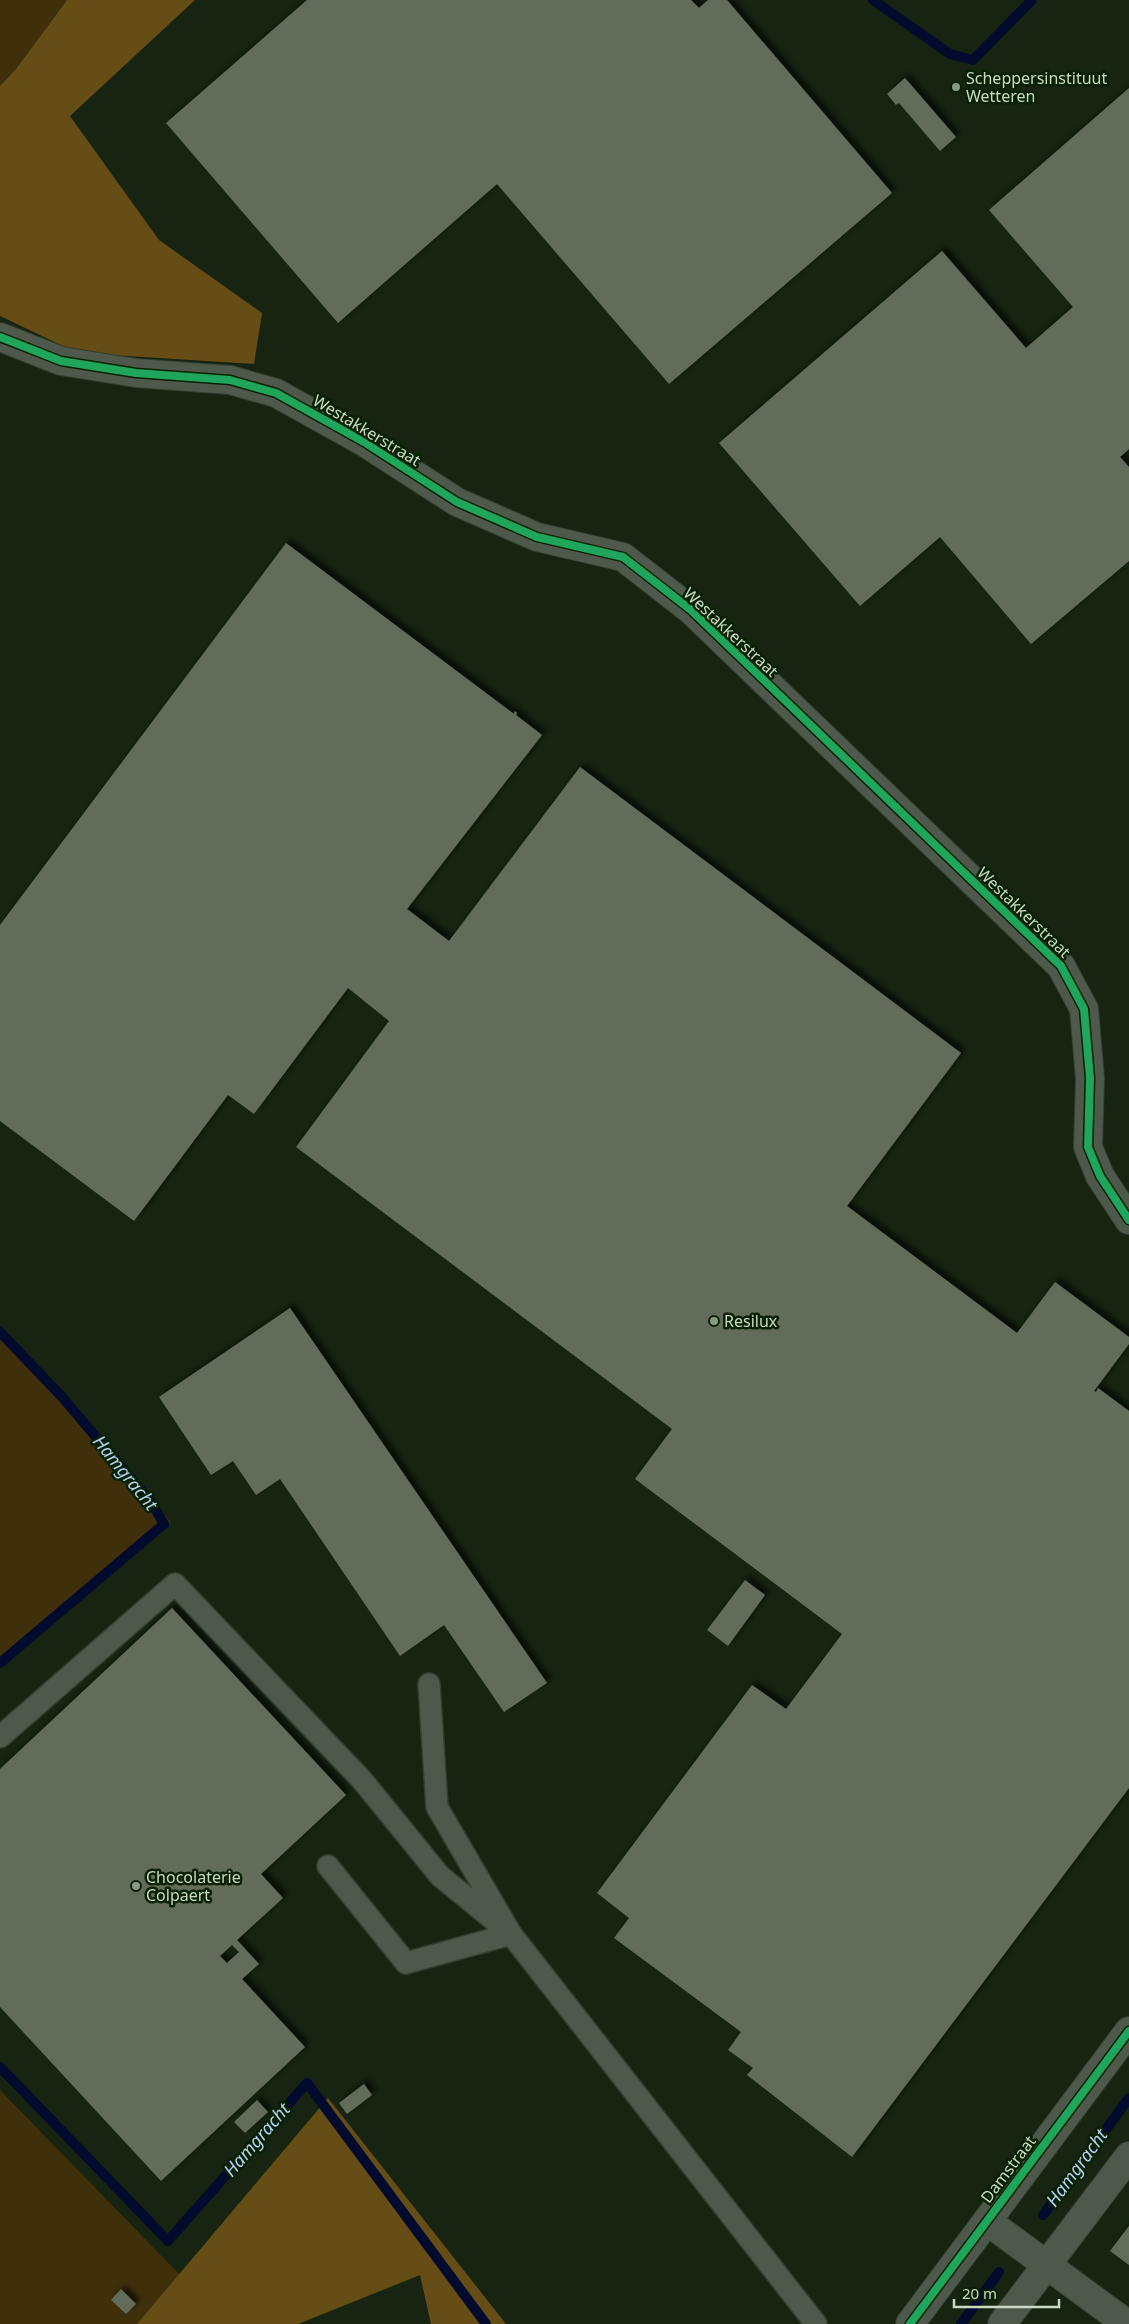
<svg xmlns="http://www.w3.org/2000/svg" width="1129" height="2324" viewBox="0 0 1129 2324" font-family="'Noto Sans',sans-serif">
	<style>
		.green { fill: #402f0b }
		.forest { fill: #664d16 }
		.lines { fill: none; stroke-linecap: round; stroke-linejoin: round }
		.stream { stroke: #020a2d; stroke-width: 10 }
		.building { fill: #636c5a; fill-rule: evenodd; filter: url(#shadow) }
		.service-casing { stroke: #333f30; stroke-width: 24 }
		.minor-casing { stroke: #333f30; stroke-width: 30 }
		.service { stroke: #4e594b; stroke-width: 21 }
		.minor { stroke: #4e594b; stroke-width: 28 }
		.cycleway-casing { stroke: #082201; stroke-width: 11 }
		.cycleway { stroke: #20a55d; stroke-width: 8 }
		.poi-dot { fill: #8a9a85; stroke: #082201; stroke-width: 2 }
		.labels { text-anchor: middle; stroke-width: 5; stroke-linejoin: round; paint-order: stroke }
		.poi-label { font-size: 16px; fill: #c9d9c4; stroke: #082201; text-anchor: start }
		.street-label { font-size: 16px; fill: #c9d9c4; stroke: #082201 }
		.water-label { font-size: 18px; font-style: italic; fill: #b3d0fc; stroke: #082201 }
	</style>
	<defs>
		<filter id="shadow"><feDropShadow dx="4.5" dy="-4.5" stdDeviation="2.5" flood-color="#0009"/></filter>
	</defs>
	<rect width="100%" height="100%" fill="#162411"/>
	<!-- green -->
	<g class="green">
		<polygon points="0,0 67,0 16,69 0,86"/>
		<polygon points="0,1332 52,1385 171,1522 0,1668"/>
		<polygon points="0,2090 180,2275 137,2324 0,2324"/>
	</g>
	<!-- forest -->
	<g class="forest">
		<polygon points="67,0 195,0 70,116 159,240 262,313 254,364 111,355 65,347 0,316 0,86 16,69"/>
		<polygon points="328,2098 506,2324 431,2324 420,2275 298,2324 137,2324"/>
	</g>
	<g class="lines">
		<!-- stream -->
		<g class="stream">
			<polyline points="873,0 950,54 973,60 1032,0"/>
			<polyline points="0,1332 63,1398 151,1502 164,1524 0,1663"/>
			<polyline points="0,2067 168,2241 307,2083 486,2324"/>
			<polyline points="1043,2215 1129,2098"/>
			<polyline points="961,2324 999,2272"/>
		</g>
	</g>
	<!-- building -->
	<g class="building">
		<polygon points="307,0 691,0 699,8 708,0 727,0 892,193 669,384 497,184 338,323 166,123"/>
		<polygon points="905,78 956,137 940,151 899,103 896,105 887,94"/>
		<polygon points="1129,88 1129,449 1120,457 1129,467 1129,561 1031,644 940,537 860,606 719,443 942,251 1026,348 1073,307 989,210"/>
		<polygon points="286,543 514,714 515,711 517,713 516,715 542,735 407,909 449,941 580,767 961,1053 847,1206 1017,1333 1055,1282 1129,1337 1129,1344 1094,1391 1096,1392 1098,1388 1129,1411 1129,1788 852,2157 747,2075 753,2068 728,2050 741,2032 614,1938 629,1918 597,1893 752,1685 786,1709 842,1634 635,1479 672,1429 296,1147 389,1021 348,988 254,1114 228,1095 134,1221 0,1121 0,925"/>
		<polygon points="290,1308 547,1683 504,1712 444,1625 400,1656 280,1479 256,1495 233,1461 211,1475 159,1397"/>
		<polygon points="745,1580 765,1595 728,1646 707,1630"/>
		<path d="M172 1608 346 1795 261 1874 283 1898 237 1940 259 1964 242 1979 305 2047 161 2181 0 2007V1769ZM232 1945 239 1952 227 1963 220 1956Z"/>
		<polygon points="364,2084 372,2095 347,2114 339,2103"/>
		<polygon points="257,2100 268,2112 245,2133 234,2122"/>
		<polygon points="1129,2226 1129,2265 1110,2251"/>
		<polygon points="121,2289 136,2304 126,2314 111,2300"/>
	</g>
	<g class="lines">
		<!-- service casing -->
		<g class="service-casing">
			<g id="service">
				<polyline points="0,1737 175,1584 362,1780 440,1876 511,1934 816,2324"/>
				<polyline points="328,1866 406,1963 511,1934 437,1807 429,1684"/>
			</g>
		</g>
		<!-- minor casing -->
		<g class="minor-casing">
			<g id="minor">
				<polyline points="0,337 61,361 136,373 230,380 276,393 364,442 457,502 537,537 623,557 691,610 1061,966 1084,1009 1090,1078 1088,1147 1100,1176 1129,1220"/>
				<polyline points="987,2221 1127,2324"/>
				<polyline points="910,2324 1129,2031"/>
				<polyline points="1002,2324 1129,2156"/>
			</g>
		</g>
		<!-- service -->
		<use href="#service" class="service"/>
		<!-- minor -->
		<use href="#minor" class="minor"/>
		<!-- cycleway casing -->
		<g class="cycleway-casing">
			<g id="cycleway">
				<polyline points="0,337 61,361 136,373 230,380 276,393 364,442 457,502 537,537 623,557 691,610 1061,966 1084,1009 1090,1078 1088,1147 1100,1176 1129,1220"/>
				<polyline points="910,2324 1129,2031"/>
			</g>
		</g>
		<!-- cycleway -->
		<use href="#cycleway" class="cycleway"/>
	</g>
	<!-- markers -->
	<g class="poi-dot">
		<circle cx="956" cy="87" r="5"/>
		<circle cx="714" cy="1321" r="5"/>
		<circle cx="136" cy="1886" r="5"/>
	</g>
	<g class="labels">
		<!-- poi labels -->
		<g class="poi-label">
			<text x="966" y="84">Scheppersinstituut<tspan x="966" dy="18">Wetteren</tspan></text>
			<text x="724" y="1327">Resilux</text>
			<text x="146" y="1883">Chocolaterie<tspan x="146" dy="18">Colpaert</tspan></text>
		</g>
		<!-- street labels -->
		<g class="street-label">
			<text transform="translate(367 430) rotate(31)" y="6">Westakkerstraat</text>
			<text transform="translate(731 632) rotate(43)" y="6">Westakkerstraat</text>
			<text transform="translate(1024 912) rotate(44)" y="6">Westakkerstraat</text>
			<text transform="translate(1008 2169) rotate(-53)" y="6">Damstraat</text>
		</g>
		<!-- water labels -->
		<g class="water-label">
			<text transform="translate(125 1473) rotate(51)" y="6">Hamgracht</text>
			<text transform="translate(257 2140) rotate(-49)" y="6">Hamgracht</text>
			<text transform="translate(1077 2168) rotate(-54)" y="6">Hamgracht</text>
		</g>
	</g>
	<!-- scale -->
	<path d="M954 2299v8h105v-8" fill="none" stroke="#c9d9c4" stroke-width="2.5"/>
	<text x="962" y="2299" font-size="15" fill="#c9d9c4" stroke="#082201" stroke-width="4" paint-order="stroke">20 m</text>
</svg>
